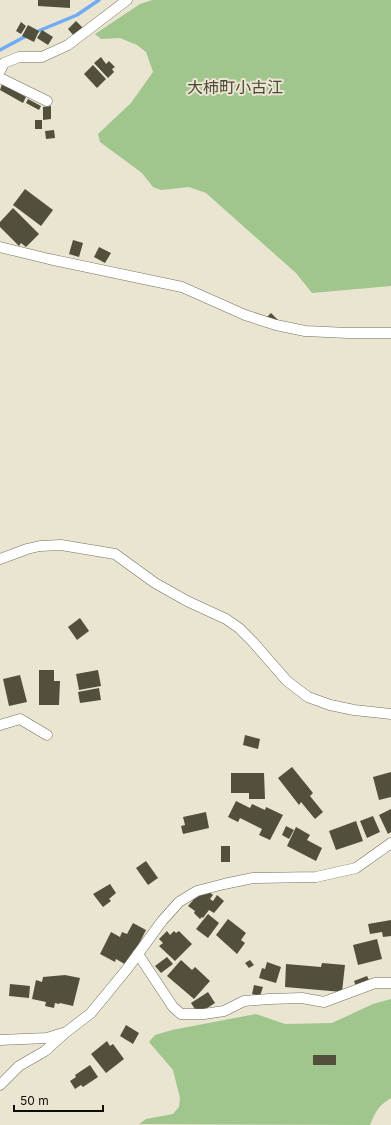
<svg xmlns="http://www.w3.org/2000/svg" width="391" height="1125" viewBox="0 0 391 1125" font-family="Inter,'Noto Sans JP',sans-serif">
	<style>
		.green { fill: #a0c58d }
		.lines { fill: none; stroke-linecap: round; stroke-linejoin: round }
		.stream { stroke: #71abf5; stroke-width: 3.5 }
		.building { fill: #524f3d }
		.minor-casing { stroke: #73705e; stroke-width: 11 }
		.minor { stroke: #fff; stroke-width: 10 }
		.labels { text-anchor: middle; stroke-width: 4; stroke-linejoin: round; paint-order: stroke }
		.quarter-label { font-size: 16px; fill: #4b4837; stroke: #e9e5d1 }
	</style>
	<rect width="100%" height="100%" fill="#e9e5d1"/>
	<!-- green -->
	<g class="green">
		<polygon points="152,0 391,0 391,286 312,293 296,273 206,193 189,187 161,190 153,187 142,173 100,142 98,134 131,103 153,72 146,52 137,45 120,38 101,39 95,34 140,4"/>
		<path d="M391 999V1098C378 1106 376 1111 370 1125L139 1124 146 1119 173 1114 179 1107 180 1098 173 1070 149 1042 155 1035 172 1030 256 1014 285 1024 332 1023 373 1004Z"/>
	</g>
	<g class="lines">
		<!-- stream -->
		<g class="stream">
			<polyline points="36,32 77,15 99,0"/>
			<polyline points="0,50 28,35"/>
		</g>
	</g>
	<!-- building -->
	<g class="building">
		<polygon points="38,0 70,0 70,8 38,6"/>
		<polygon points="76,21 83,28 74,36 68,29"/>
		<polygon points="21,22 26,26 21,34 16,31"/>
		<polygon points="28,25 39,31 34,42 22,36"/>
		<polygon points="42,30 53,37 48,45 37,38"/>
		<polygon points="101,57 106,64 109,61 115,67 112,69 114,72 108,78 94,63"/>
		<polygon points="93,65 106,79 97,88 84,74"/>
		<polygon points="2,84 26,97 23,103 0,90"/>
		<polygon points="28,99 41,106 39,110 26,103"/>
		<polygon points="51,106 51,119 43,120 43,107"/>
		<rect x="35" y="120" width="7" height="9"/>
		<polygon points="54,130 55,138 46,139 45,131"/>
		<polygon points="25,189 53,210 41,226 13,205"/>
		<polygon points="13,208 39,234 26,247 21,243 19,246 0,227 0,222"/>
		<polygon points="73,240 83,243 79,257 69,254"/>
		<polygon points="99,247 111,253 105,263 94,257"/>
		<polygon points="271,313 278,320 274,324 267,317"/>
		<polygon points="80,618 89,631 77,640 68,627"/>
		<polygon points="39,670 54,670 54,681 60,681 59,705 39,705"/>
		<polygon points="98,670 101,686 79,690 76,674"/>
		<polygon points="20,675 27,702 9,706 3,679"/>
		<polygon points="99,688 101,700 80,703 78,692"/>
		<polygon points="245,735 260,739 258,749 243,745"/>
		<polygon points="292,767 313,793 310,796 323,812 315,819 301,802 299,805 278,778"/>
		<polygon points="391,772 391,797 379,800 373,777"/>
		<polygon points="231,773 264,773 265,799 249,799 249,793 231,793"/>
		<polygon points="236,801 250,808 252,804 265,810 266,807 283,815 270,840 259,835 262,829 240,818 238,822 228,817"/>
		<polygon points="391,809 391,832 388,834 379,815"/>
		<polygon points="206,812 209,828 183,834 181,826 185,825 183,817"/>
		<polygon points="373,816 380,832 367,838 360,821"/>
		<polygon points="356,821 363,841 336,850 329,831"/>
		<polygon points="286,826 294,830 289,839 282,835"/>
		<polygon points="296,827 310,835 307,840 322,848 316,861 287,846"/>
		<rect x="221" y="846" width="9" height="16"/>
		<polygon points="146,861 158,878 148,885 136,868"/>
		<polygon points="110,884 116,893 109,899 111,901 103,907 93,894"/>
		<polygon points="206,889 213,895 210,899 213,901 217,895 224,901 214,913 209,910 203,918 202,917 200,919 194,913 195,911 188,906 201,891"/>
		<polygon points="208,914 219,923 208,938 196,929"/>
		<polygon points="228,919 246,933 241,940 245,943 237,954 216,935"/>
		<polygon points="391,920 391,936 383,937 382,932 370,934 368,924"/>
		<polygon points="133,923 146,930 128,966 116,959 115,962 100,954 111,932 120,937 122,932 127,934"/>
		<polygon points="167,931 170,935 174,931 176,933 179,931 192,944 175,961 159,946 163,943 159,939"/>
		<polygon points="377,939 382,959 358,965 353,945"/>
		<polygon points="167,957 173,964 161,973 155,966"/>
		<polygon points="181,960 192,970 195,967 210,981 194,999 167,976"/>
		<polygon points="250,960 254,965 249,968 245,963"/>
		<polygon points="267,962 281,967 276,983 259,978 262,968 265,969"/>
		<polygon points="322,963 345,965 342,992 285,987 286,964 321,967"/>
		<polygon points="65,975 80,978 73,1006 60,1003 59,1004 55,1003 54,1008 45,1006 46,1002 32,999 36,980 42,982 43,977"/>
		<polygon points="367,976 371,984 357,989 354,981"/>
		<polygon points="10,984 30,986 29,998 9,996"/>
		<polygon points="254,985 263,987 260,996 252,994"/>
		<polygon points="208,992 215,1003 198,1014 191,1003"/>
		<polygon points="126,1025 139,1033 133,1044 120,1036"/>
		<polygon points="107,1041 110,1046 113,1044 124,1059 106,1073 91,1054"/>
		<rect x="313" y="1055" width="23" height="10"/>
		<polygon points="90,1065 98,1077 83,1087 81,1085 75,1089 70,1081 76,1077 75,1075"/>
	</g>
	<g class="lines">
		<!-- minor casing -->
		<g class="minor-casing">
			<g id="minor">
				<polyline points="0,71 4,63 19,57 42,57 68,45 127,0"/>
				<polyline points="0,78 47,101"/>
				<polyline points="0,247 49,259 182,287 245,315 276,325 305,331 348,333 391,333"/>
				<polyline points="0,559 27,549 40,546 61,545 115,554 155,583 187,601 226,619 239,628 253,642 287,681 308,697 330,705 354,710 391,714"/>
				<polyline points="0,725 20,719 47,735"/>
				<polyline points="138,954 173,1007 181,1014 204,1014 224,1011 244,1001 269,999 302,998 324,1002 375,983 391,983"/>
				<polyline points="0,1040 47,1038 63,1033"/>
				<polyline points="0,1085 19,1066 45,1051 65,1033 91,1013 127,969 162,921 179,902 197,891 224,884 253,878 316,877 356,868 391,843"/>
			</g>
		</g>
		<!-- minor -->
		<use href="#minor" class="minor"/>
	</g>
	<g class="labels">
		<!-- quarter labels -->
		<g class="quarter-label">
			<text x="235" y="93">大柿町小古江</text>
		</g>
	</g>
	<!-- scale -->
	<path d="M14 1105v6h89v-6" fill="none" stroke="#0e0d07" stroke-width="2"/>
	<text x="20" y="1105" font-size="12" fill="#0e0d07" stroke="#e9e5d1" stroke-width="3" paint-order="stroke">50 m</text>
</svg>
